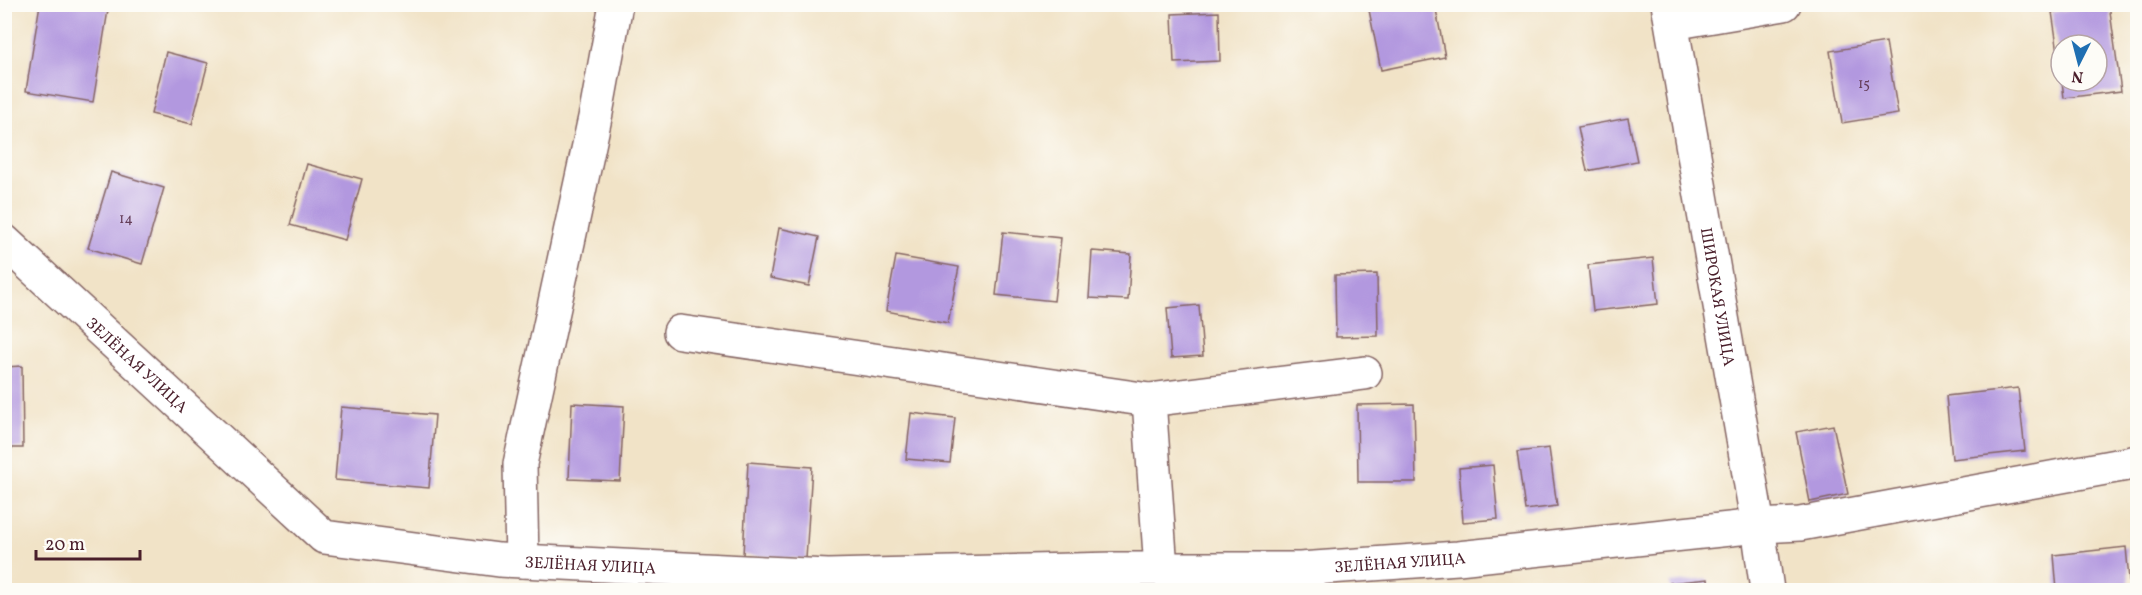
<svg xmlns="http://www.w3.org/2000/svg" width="2142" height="595" viewBox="0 0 2142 595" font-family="Vollkorn,serif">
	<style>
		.building { fill: #b298df }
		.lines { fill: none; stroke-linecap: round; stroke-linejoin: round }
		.minor-casing { stroke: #846462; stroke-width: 36 }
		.minor { stroke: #fff; stroke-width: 33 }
		.labels { text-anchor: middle; stroke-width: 4.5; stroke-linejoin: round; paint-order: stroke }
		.number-label { font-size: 14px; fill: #643d58 }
		.street-label { font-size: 16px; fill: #4a1f2b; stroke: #fdfcf7 }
	</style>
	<rect width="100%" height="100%" fill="#fdfcf7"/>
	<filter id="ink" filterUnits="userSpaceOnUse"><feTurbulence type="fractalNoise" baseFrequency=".0167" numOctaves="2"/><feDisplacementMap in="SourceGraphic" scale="12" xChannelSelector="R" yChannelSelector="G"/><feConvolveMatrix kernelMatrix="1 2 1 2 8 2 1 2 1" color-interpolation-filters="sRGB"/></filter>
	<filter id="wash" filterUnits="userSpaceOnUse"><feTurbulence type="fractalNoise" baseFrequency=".008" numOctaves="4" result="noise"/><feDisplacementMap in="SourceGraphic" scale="24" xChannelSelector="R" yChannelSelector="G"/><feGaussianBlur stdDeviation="1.35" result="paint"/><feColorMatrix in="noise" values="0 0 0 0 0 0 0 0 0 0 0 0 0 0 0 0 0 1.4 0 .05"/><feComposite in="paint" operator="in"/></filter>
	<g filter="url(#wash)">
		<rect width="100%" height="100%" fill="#f1e3c7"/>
		<g id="blocks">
			<!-- building -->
			<g class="building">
				<polygon points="40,4 109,4 93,102 26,91"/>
				<polygon points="1397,4 1435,4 1445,57 1381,70 1369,10"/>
				<polygon points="2109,4 2121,91 2064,98 2062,81 2097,81 2097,45 2061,45 2060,65 2052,12"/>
				<polygon points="1219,12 1220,61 1174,63 1172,14"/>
				<polygon points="1886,42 1898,114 1842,123 1830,51"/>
				<polygon points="166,52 208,63 192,124 151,114"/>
				<polygon points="1628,118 1637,161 1587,171 1578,127"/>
				<polygon points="307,164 362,179 345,240 290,225"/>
				<polygon points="111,172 164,188 142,264 88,248"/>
				<polygon points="779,228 819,237 809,286 770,278"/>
				<polygon points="1003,232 1061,238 1054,301 996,295"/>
				<polygon points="1092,251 1131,254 1128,300 1089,298"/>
				<polygon points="896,256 959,267 948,323 886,311"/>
				<polygon points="1653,258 1658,304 1593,311 1588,265"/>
				<polygon points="1377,274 1378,336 1336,337 1335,275"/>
				<polygon points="1199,305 1203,356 1171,358 1167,308"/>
				<polygon points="22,366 23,448 4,448 4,367"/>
				<polygon points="2018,388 2025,451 1952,459 1946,396"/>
				<polygon points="572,403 624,406 620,481 569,479"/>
				<polygon points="1414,404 1416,482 1358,482 1357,405"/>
				<polygon points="341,407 435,415 429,488 335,480"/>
				<polygon points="911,413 955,418 950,463 906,459"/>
				<polygon points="1833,425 1848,494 1810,502 1796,432"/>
				<polygon points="1549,448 1557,506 1525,510 1517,452"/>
				<polygon points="748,462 812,467 806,559 743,555"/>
				<polygon points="1493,465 1498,519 1463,522 1459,468"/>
				<polygon points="2126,547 2130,590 2057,590 2054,555"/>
				<polygon points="1708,579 1709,590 1671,590 1670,583"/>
			</g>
		</g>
	</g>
	<g filter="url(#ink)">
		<use href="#blocks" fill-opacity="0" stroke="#846462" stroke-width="1.5"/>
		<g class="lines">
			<!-- minor casing -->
			<g class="minor-casing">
				<g id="minor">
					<path id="s1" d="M1668 4 1758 526 1767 590"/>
					<polyline points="1672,23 1784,4"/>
					<path id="s2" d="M4 241 324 537 499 560 828 576 1114 569H1300L1458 558 1758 526 1800 524 2138 462"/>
					<polyline points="680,332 1149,400"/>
					<polyline points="522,561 520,464 596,113 616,4"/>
					<polyline points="1161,569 1149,400 1365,373"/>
				</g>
			</g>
			<!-- minor -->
			<use href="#minor" class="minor"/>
		</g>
	</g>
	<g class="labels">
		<!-- number labels -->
		<g class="number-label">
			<text x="1864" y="88">15</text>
			<text x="126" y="223">14</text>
		</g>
		<!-- street labels -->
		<g class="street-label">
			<text dy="6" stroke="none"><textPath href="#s1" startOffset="297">ШИРОКАЯ УЛИЦА</textPath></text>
			<text dy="6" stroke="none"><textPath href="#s2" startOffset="182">ЗЕЛЁНАЯ УЛИЦА</textPath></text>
			<text dy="6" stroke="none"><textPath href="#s2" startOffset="1514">ЗЕЛЁНАЯ УЛИЦА</textPath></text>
			<text dy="6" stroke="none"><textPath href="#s2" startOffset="704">ЗЕЛЁНАЯ УЛИЦА</textPath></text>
		</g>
	</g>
	<!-- margin -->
	<rect width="2142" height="595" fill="none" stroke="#fdfcf7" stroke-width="24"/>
	<!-- north arrow -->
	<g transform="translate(2079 63) rotate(186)"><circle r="28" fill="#fdfcf7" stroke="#b5a4a5" stroke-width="1.5"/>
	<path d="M0-4.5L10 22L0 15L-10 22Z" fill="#1f6fb2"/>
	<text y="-9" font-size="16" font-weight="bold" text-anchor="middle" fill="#4a1f2b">N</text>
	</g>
	<!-- scale -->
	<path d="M36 550v9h104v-9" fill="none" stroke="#4a1f2b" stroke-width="3"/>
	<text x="45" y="550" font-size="18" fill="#4a1f2b" stroke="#fdfcf7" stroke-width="4.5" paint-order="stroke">20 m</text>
</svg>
